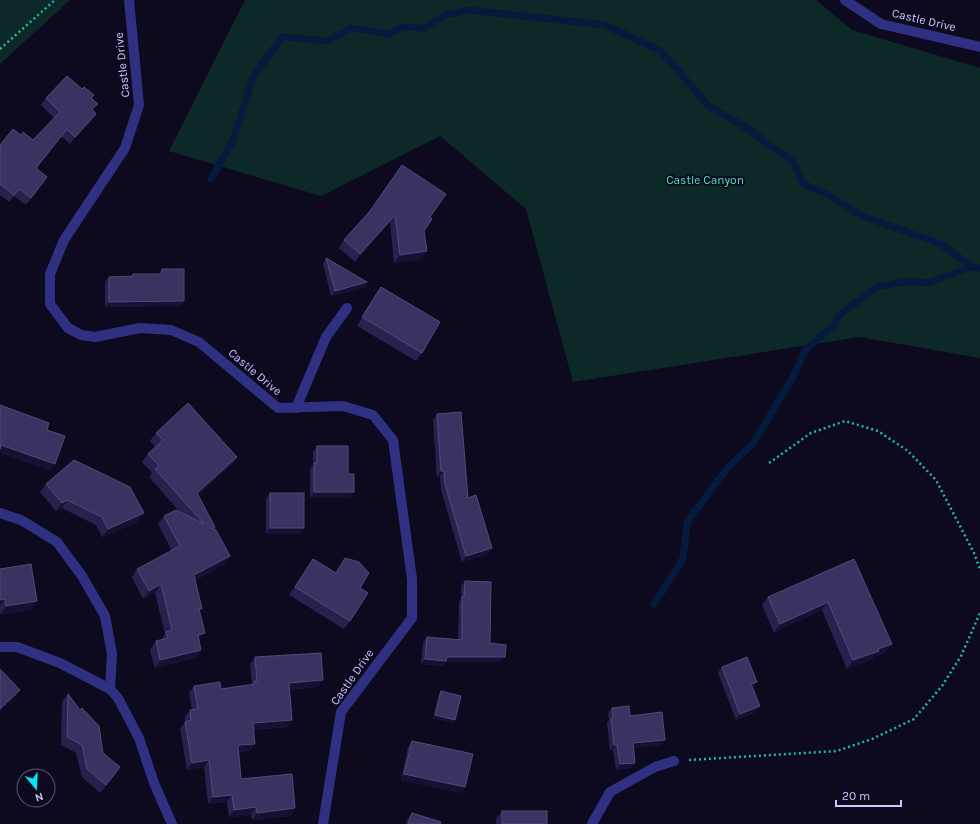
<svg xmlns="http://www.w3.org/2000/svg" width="980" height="824" viewBox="0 0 980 824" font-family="Karla,sans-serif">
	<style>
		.green { fill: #0d2927 }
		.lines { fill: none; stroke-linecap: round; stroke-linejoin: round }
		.stream { stroke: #041b3e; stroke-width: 7 }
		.path { stroke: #21b9ab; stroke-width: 2.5; stroke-dasharray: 2 3; stroke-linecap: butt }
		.service { stroke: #303082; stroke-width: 10 }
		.minor { stroke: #303082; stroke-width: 10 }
		.wall { fill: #28214e }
		.shaded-wall { fill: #161033 }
		.building { fill: #3a3361; stroke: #514a7a }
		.labels { text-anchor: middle; stroke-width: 4; stroke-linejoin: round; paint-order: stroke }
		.street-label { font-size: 12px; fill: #ccc8ff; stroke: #0d0a1f }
		.park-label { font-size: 12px; fill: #49eabc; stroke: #0d0a1f }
	</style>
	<rect width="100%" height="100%" fill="#0d0a1f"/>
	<!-- green -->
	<g class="green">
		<polygon points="0,0 70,0 0,64"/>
		<polygon points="245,0 816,0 852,30 980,68 980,358 860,337 573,382 526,209 440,136 321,196 169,151"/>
	</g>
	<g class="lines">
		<!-- stream -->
		<g class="stream">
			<polyline points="211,179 233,140 253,77 282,37 328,41 351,28 389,34 403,27 424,28 445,15 468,10 605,25 661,51 708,105 753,132 769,145 793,161 803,184 825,193 862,216 941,244 972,267 980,268"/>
			<polyline points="654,604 683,559 687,522 729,466 753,444 794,375 805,350 835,325 839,315 877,287 910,281 927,283 972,267"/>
		</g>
		<!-- path -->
		<g class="path">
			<polyline points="0,49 55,0"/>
			<polyline points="769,463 811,433 845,421 878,431 908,451 936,480 974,553 980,569"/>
			<polyline points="689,760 837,751 872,739 914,719 942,686 961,656 980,613"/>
		</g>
		<!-- service -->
		<polyline class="service" points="296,408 326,337 347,308"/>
		<!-- minor -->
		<g class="minor">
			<polyline points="129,0 139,105 125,148 64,240 50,274 50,304 68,328 81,335 95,337 140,328 171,330 199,342 278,408 343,406 373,415 393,440 412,579 412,618 341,712 323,824"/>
			<polyline points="845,0 881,24 980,47"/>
			<polyline points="0,513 21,520 57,542 82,576 105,616 112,654 110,689"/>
			<polyline points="0,647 17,647 60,663 110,689 118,698 139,738 154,783 172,824"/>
			<polyline points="592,824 610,792 655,767 674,761"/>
		</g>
	</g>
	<!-- wall -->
	<g class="wall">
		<polygon points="46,98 91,98 93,110 96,114 91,121 70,144 61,136 36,169 47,177 26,205 14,196 9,202 0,195 0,145 21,135 33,140 54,118 41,105"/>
		<polygon points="370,211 430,217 424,231 422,259 394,263 390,222 355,262 339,248 344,240"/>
		<polygon points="326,258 367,282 363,288 331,296 323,264"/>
		<polygon points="162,269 184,301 180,306 105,307 105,282 109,277 132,276 133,274 159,274"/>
		<polygon points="381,287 422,353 416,361 357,326 375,295"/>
		<polygon points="437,414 468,498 488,554 462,562 441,490 440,476 437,477 433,420"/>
		<polygon points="156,433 237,457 231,465 198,495 214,529 230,556 224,564 195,580 200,612 199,641 201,650 196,658 155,668 150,650 156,641 161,640 165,634 155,593 143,599 132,577 137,569 172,551 158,524 164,516 180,512 149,477 152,473 142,462 148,454 155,447 150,441"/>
		<polygon points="317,446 348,474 350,498 310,498 310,469 313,465 313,452"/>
		<polygon points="46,484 138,522 102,537 96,525 62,508 56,511 40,492"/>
		<polygon points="270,493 300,534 266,534 266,499"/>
		<polygon points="313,559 360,588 350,621 344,629 289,595"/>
		<polygon points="854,559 886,652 875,656 873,659 847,669 822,610 774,633 762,605 768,597"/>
		<polygon points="0,569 37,601 31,609 0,615"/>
		<polygon points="465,581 490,643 501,662 446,662 443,666 421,664 423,642 427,637 458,640 459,602 461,599 461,586"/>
		<polygon points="255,657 318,687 290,690 292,720 287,727 254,730 250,751 239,752 241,779 295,808 290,816 252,820 251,815 229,817 227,802 208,804 204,767 187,770 180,729 185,722 185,717 190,710 192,710 189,693 194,686 221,689 252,685 250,664"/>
		<polygon points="722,667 753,688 756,712 736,720 718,673"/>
		<polygon points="441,691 455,720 453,723 433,718 439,694"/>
		<polygon points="68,694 103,753 120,767 114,776 100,793 82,777 76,753 61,745 62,702"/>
		<polygon points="612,708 630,716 665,740 661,745 633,748 631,768 616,770 613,750 610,751 607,723 609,720 608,713"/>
		<polygon points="412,741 461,793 401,780 408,747"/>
		<polygon points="502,811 547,824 496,824 496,819"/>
		<polygon points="412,813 440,824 406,824 407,820"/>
	</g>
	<!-- shaded-wall -->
	<g class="shaded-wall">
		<polygon points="96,114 91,121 70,144 75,137"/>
		<polygon points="67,129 61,136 31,176 36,168"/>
		<polygon points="47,177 42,185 26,205 31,198"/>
		<polygon points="395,215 390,222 355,262 360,254"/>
		<polygon points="427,251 422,259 394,263 400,255"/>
		<polygon points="367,282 363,288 331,296 335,291"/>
		<polygon points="184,301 180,306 105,307 109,302"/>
		<polygon points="1,445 55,464 50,471 0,453 0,446"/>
		<polygon points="237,457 231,465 191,501 197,493"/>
		<polygon points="441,471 444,471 440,476 437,477"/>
		<polygon points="314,492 354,492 350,498 310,498"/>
		<polygon points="67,500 62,508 56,511 62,503"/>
		<polygon points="144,513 138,522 102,537 108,529"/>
		<polygon points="270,528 304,528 300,534 266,534"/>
		<polygon points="492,548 488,554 462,562 466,556"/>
		<polygon points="230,556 224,564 188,583 194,575"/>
		<polygon points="161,584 155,593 143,599 149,591"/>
		<polygon points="5,599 0,606 0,600"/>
		<polygon points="37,601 31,609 0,615 6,606"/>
		<polygon points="828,602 822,610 774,633 780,624"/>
		<polygon points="205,633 199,641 198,635"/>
		<polygon points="892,644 886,652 875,656 873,659 847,669 853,660 878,649"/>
		<polygon points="201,650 196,658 155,668 160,660"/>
		<polygon points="447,657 505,657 501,662 446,662 443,666 421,664 425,659"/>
		<polygon points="323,680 318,687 284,690 289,683"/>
		<polygon points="757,682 753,688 751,684"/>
		<polygon points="20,690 14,698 0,711 0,709"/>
		<polygon points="760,706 756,712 736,720 740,714"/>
		<polygon points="435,715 455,720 453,723 433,718"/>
		<polygon points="292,720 287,727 248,730 253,723"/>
		<polygon points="665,740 661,745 629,749 633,743"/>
		<polygon points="255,744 250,751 233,752 238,745"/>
		<polygon points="614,745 617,745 613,750 610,751"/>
		<polygon points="209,760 204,767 187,770 192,763"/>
		<polygon points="635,763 631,768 616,770 620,764"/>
		<polygon points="120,767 114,776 100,793 106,785"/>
		<polygon points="404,774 465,787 461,793 401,780"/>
		<polygon points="232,795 227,802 208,804 213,797"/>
		<polygon points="256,807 251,815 229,817 234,810"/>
		<polygon points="295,808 290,816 252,820 257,813"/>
	</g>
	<!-- building -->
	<g class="building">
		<polygon points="67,76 82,89 84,87 94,95 91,98 98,104 92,109 96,114 75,137 67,129 36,168 47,177 31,198 19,189 14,195 0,184 0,145 13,129 21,135 23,132 33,140 60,112 46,98"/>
		<polygon points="402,165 446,194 430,217 432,219 424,231 427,251 400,255 395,215 360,254 344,240 370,211"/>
		<polygon points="326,258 367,282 335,291"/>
		<polygon points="162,269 184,269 184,301 109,302 109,277 133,276 133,274 162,274"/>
		<polygon points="381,287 440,322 422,353 362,317"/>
		<polygon points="188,403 237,457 197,493 215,527 213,528 216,530 230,556 194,575 202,609 199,609 205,633 198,635 201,650 160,660 156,641 168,638 166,632 172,630 161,584 149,591 137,569 180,546 164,516 176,510 204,524 155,469 159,466 148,454 163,440 156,433"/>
		<polygon points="0,405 49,423 47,430 65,436 55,464 1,445 0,449"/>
		<polygon points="461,412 468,498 476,495 492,548 466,556 445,484 444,471 441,471 437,414"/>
		<polygon points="317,446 348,446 348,474 354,474 354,492 314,492 314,463 317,463"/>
		<polygon points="74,460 130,487 144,513 108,529 102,517 67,500 62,503 46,484"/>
		<rect x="270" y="493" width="34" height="35"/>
		<polygon points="345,558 359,562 369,573 360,588 368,593 350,621 295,587 313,559 336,573"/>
		<polygon points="854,559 892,644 878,649 879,651 853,660 828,602 780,624 768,597"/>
		<polygon points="31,564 37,601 6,606 5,599 0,600 0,569"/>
		<polygon points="465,581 491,582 490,643 506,645 505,657 447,657 446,661 425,659 427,637 462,640 462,597 464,597"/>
		<polygon points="321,653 323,680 289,683 292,720 253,723 255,744 238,745 241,779 292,774 295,808 257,813 256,807 234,810 232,795 213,797 209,760 192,763 185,722 191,720 190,710 198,709 194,686 220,682 221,689 255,684 254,681 257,681 255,657"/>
		<polygon points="747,657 757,682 751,684 760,706 740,714 722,667"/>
		<polygon points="0,669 20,690 0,709"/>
		<polygon points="441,691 461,696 455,720 435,715"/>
		<polygon points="68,694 80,710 82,708 99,726 103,753 120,767 106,785 87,769 82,745 67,737"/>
		<polygon points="629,706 630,716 662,712 665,740 633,743 635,763 620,764 617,745 614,745 611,718 613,718 612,708"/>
		<polygon points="412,741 473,754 465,787 404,774"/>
		<rect x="502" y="811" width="45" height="13"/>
		<polygon points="412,813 441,822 440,824 408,824"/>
	</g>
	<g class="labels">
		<!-- street labels -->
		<g class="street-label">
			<text transform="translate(924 20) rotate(13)" y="4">Castle Drive</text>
			<text transform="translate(122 65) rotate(-96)" y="4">Castle Drive</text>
			<text transform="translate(255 372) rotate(40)" y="4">Castle Drive</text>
			<text transform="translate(352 677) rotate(-55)" y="4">Castle Drive</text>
		</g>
		<!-- park labels -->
		<g class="park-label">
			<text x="705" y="184">Castle Canyon</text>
		</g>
	</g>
	<!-- north arrow -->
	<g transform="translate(36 788) rotate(161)"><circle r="19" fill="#0d0a1f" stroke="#595679"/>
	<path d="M0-3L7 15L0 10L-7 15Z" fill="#00e4f3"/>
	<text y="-6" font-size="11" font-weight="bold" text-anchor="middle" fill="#ccc8ff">N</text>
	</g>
	<!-- scale -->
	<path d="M836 800v6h65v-6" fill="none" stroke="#ccc8ff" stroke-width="2"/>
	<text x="842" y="800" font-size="12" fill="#ccc8ff" stroke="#0d0a1f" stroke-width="3" paint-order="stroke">20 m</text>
</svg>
